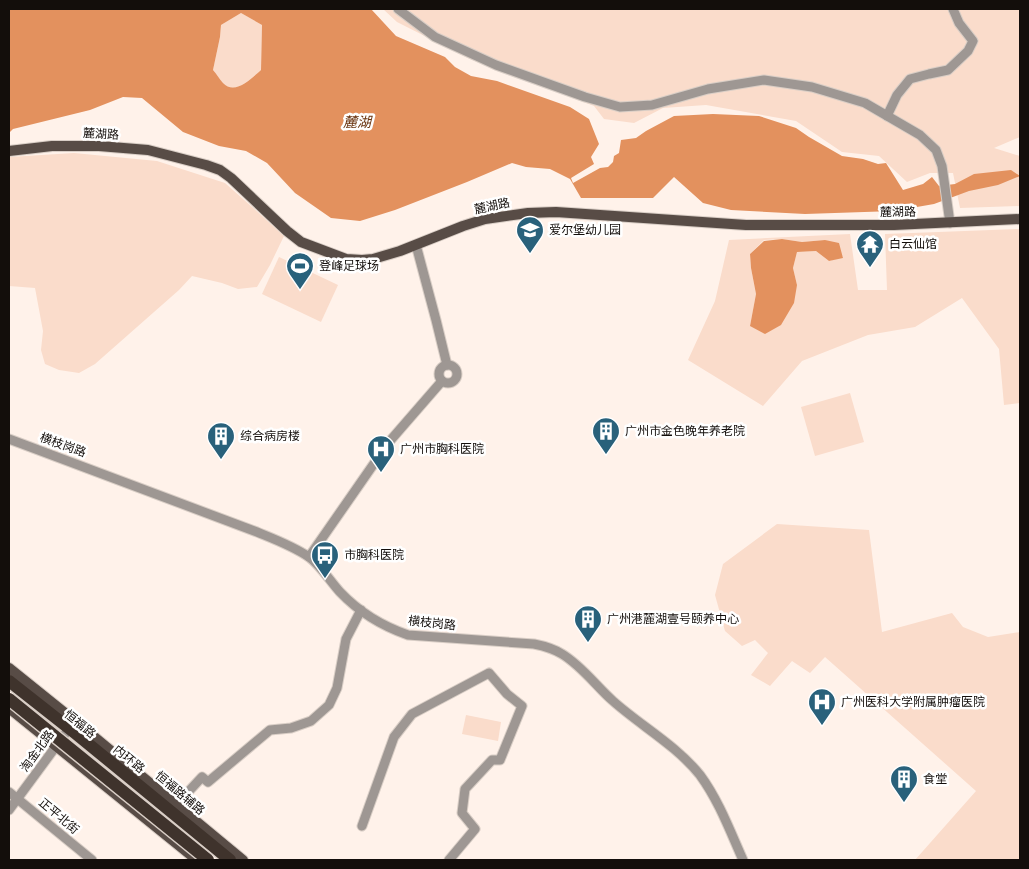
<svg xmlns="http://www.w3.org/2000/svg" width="1029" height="869" viewBox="0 0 1029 869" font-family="Helvetica,'Noto Sans SC',sans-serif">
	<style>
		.green { fill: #fadccb; fill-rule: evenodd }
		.water { fill: #e3915e; fill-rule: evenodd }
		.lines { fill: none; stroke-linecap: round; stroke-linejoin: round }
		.minor-casing { stroke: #d9cec6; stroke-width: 11 }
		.major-casing { stroke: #d9cec6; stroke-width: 12 }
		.highway-casing { stroke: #d9cec6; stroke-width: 15 }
		.minor { stroke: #9e9793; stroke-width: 9 }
		.major { stroke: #584c46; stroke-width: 10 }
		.highway { stroke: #3f332c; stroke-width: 12 }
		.highway-bridge-casing { stroke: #d9cec6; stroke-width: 15; stroke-linecap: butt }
		.highway-bridge { stroke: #3f332c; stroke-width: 12 }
		.labels { text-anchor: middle; stroke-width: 5; stroke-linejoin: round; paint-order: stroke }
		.street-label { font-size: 12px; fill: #130e0b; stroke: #fff }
		.poi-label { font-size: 12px; fill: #130e0b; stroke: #fff; text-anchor: start }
		.water-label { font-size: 14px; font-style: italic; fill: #69330e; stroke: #fff }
	</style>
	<rect width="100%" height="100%" fill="#fff2ea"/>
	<!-- green -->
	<g class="green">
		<polygon points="383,9 1020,9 1020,137 994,148 1020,156 1020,206 960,208 953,173 930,173 907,182 879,156 842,152 796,121 706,105 663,108 634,123 604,119 594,106 470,59 397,22"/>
		<path d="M241 13 262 25 261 70C252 78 235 96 223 83 219 79 217 74 213 70L220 37 221 25Z"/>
		<polygon points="74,153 157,161 225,183 251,206 284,236 270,265 257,287 238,289 222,283 192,276 179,290 95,364 79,373 59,370 45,364 41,350 43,331 35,288 9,286 9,157"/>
		<path d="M1020 229V403L1004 405 999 349 962 298 915 327 868 335 802 361 763 406 688 360 715 301 729 240 850 234 858 290H887L885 234ZM782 239 802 242 825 240 843 257 829 261 816 251 797 252 793 268 797 285 750 326 756 294 751 268 750 254 764 240Z"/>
		<polygon points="279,257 338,285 321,322 262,294"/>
		<polygon points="850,393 864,442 815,456 801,407"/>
		<polygon points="777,524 869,530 882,632 952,613 963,627 988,637 1020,632 1020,860 915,860 976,791 825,657 810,673 792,661 770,686 751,675 768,653 755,640 742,646 725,631 715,595 723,564"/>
		<polygon points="466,715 501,722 498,741 462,734"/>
	</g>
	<!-- water -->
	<g class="water">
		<path d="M9 9H371L396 36 445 57 455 67 471 76 497 81 570 107 589 119 599 144 591 157 594 164 571 178 573 183 600 168 608 167 613 162 614 156 619 153 621 140 636 138 646 131 674 116 713 114 759 116 796 128 809 137 842 156 863 159 878 164 886 163 903 190 923 184 932 177 939 186 955 184 974 174 1011 170 1020 176 998 185 969 191 934 204 894 211 805 214 731 210 703 203 674 177 653 198H581L570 179 550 169 526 167 512 163 467 182 395 210 360 221 331 218 295 193 267 163 246 151 219 146 183 132 142 98 123 97 90 110 13 129 9 133ZM241 13 262 25 261 70C252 78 235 96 223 83 219 79 217 74 213 70L220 37 221 25Z"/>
		<polygon points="782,239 802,242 825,240 839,243 843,258 829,261 816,251 797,252 793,268 797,285 794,303 781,325 765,334 750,326 756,294 751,268 750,254 764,241"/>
	</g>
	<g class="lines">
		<!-- minor casing -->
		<g class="minor-casing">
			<g id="minor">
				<polyline points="398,9 435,37 496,65 585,97 620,107 652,105 708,89 764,80 812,87 865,103 920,135 936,150 942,166 950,223"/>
				<polyline points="887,116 897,95 910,79 929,74 948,70 968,51 973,41 959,23 953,9"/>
				<polyline points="416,245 436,320 447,365"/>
				<circle cx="448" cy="374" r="9"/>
				<path d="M9 439 257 532C274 539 293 546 309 557 321 566 330 581 340 592 359 612 382 626 408 635L534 644C544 646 554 649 562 654 582 666 596 686 613 701 641 726 676 745 700 775 719 801 730 831 743 860"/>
				<polyline points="309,557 389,442 442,381"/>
				<polyline points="9,792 92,860"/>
				<polyline points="176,805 202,777 208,782 270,730 291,728 311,721 329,705 337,688 346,639 361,610"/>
				<polyline points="9,810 68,730"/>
				<polyline points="362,826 394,737 412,714 489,673 507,694 522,706 500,760 492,760 465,789 462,813 475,829 449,860"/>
			</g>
		</g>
		<!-- major casing -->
		<g class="major-casing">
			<g id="major">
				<polyline points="9,151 52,146 99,146 148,150 206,165 220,170 231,178 287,231 301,242 346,259 362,260 373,259 400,251 463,226 485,219 528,213 556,212 746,225 894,225 1020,219"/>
				<polyline points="9,668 81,726 243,860"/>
				<polyline points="9,708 197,860"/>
			</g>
		</g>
		<!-- highway casing -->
		<g class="highway-casing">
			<polyline id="highway" points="9,681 75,733 230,860"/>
		</g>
		<!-- minor -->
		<use href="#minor" class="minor"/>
		<!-- major -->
		<use href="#major" class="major"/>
		<!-- highway -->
		<use href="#highway" class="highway"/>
		<!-- highway-bridge casing -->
		<g class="highway-bridge-casing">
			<polyline id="highway-bridge" points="9,699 208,860"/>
		</g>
		<!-- highway-bridge -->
		<use href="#highway-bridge" class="highway-bridge"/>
	</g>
	<!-- icons -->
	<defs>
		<g id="school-pin" transform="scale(1.4375)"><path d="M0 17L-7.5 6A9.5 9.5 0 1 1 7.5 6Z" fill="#29617b" stroke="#fff"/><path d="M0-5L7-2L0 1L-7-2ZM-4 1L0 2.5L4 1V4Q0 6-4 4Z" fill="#fff"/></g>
		<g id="temple-pin" transform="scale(1.4375)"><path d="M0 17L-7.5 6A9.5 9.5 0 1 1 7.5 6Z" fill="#29617b" stroke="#fff"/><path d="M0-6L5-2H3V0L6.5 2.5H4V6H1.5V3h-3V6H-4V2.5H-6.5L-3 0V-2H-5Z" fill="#fff"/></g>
		<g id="stadium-pin" transform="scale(1.4375)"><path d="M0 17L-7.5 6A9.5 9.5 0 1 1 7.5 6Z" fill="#29617b" stroke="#fff"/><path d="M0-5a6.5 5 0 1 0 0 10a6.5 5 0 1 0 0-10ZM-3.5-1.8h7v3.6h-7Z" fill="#fff"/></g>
		<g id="building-pin" transform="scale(1.4375)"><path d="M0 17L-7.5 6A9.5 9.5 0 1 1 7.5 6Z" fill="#29617b" stroke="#fff"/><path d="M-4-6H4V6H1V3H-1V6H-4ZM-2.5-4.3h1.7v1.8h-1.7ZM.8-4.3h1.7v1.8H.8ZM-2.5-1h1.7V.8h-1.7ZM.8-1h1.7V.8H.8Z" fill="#fff"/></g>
		<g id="hospital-pin" transform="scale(1.4375)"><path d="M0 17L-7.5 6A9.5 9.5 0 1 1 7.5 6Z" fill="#29617b" stroke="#fff"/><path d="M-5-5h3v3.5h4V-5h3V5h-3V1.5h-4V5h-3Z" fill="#fff"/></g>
		<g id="bus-pin" transform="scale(1.4375)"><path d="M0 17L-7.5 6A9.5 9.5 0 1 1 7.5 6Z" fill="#29617b" stroke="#fff"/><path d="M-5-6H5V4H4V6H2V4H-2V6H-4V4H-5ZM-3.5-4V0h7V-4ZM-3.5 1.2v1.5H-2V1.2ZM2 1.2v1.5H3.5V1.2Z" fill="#fff"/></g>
	</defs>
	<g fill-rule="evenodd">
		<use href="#school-pin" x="530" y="230"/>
		<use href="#temple-pin" x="870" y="244"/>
		<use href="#stadium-pin" x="300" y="266"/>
		<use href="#building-pin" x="606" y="431"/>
		<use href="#building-pin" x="221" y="436"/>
		<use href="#hospital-pin" x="381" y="449"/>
		<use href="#bus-pin" x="325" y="555"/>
		<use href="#building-pin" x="588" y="619"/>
		<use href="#hospital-pin" x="822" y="702"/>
		<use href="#building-pin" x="904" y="779"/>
	</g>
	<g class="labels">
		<!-- street labels -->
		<g class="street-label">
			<text transform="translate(101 134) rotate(3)" y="4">麓湖路</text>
			<text transform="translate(492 206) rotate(-12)" y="4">麓湖路</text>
			<text transform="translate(898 212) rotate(-1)" y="4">麓湖路</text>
			<text transform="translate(63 445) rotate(20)" y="4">横枝岗路</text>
			<text transform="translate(432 623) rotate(6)" y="4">横枝岗路</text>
			<text transform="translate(80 724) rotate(39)" y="4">恒福路</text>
			<text transform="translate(37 751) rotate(-54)" y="4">淘金北路</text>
			<text transform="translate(129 759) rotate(39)" y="4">内环路</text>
			<text transform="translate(180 793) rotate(40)" y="4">恒福路辅路</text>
			<text transform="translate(59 816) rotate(40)" y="4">正平北街</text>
		</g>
		<!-- poi labels -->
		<g class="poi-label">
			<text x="549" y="234">爱尔堡幼儿园</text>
			<text x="889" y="248">白云仙馆</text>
			<text x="319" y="270">登峰足球场</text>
			<text x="625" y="435">广州市金色晚年养老院</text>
			<text x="240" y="440">综合病房楼</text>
			<text x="400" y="453">广州市胸科医院</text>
			<text x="344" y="559">市胸科医院</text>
			<text x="607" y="623">广州港麓湖壹号颐养中心</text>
			<text x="841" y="706">广州医科大学附属肿瘤医院</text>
			<text x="923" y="783">食堂</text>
		</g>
		<!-- water labels -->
		<g class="water-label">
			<text x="357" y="127">麓湖</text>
		</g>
	</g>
	<!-- border -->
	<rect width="1029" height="869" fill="none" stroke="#130e0b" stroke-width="20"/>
</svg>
